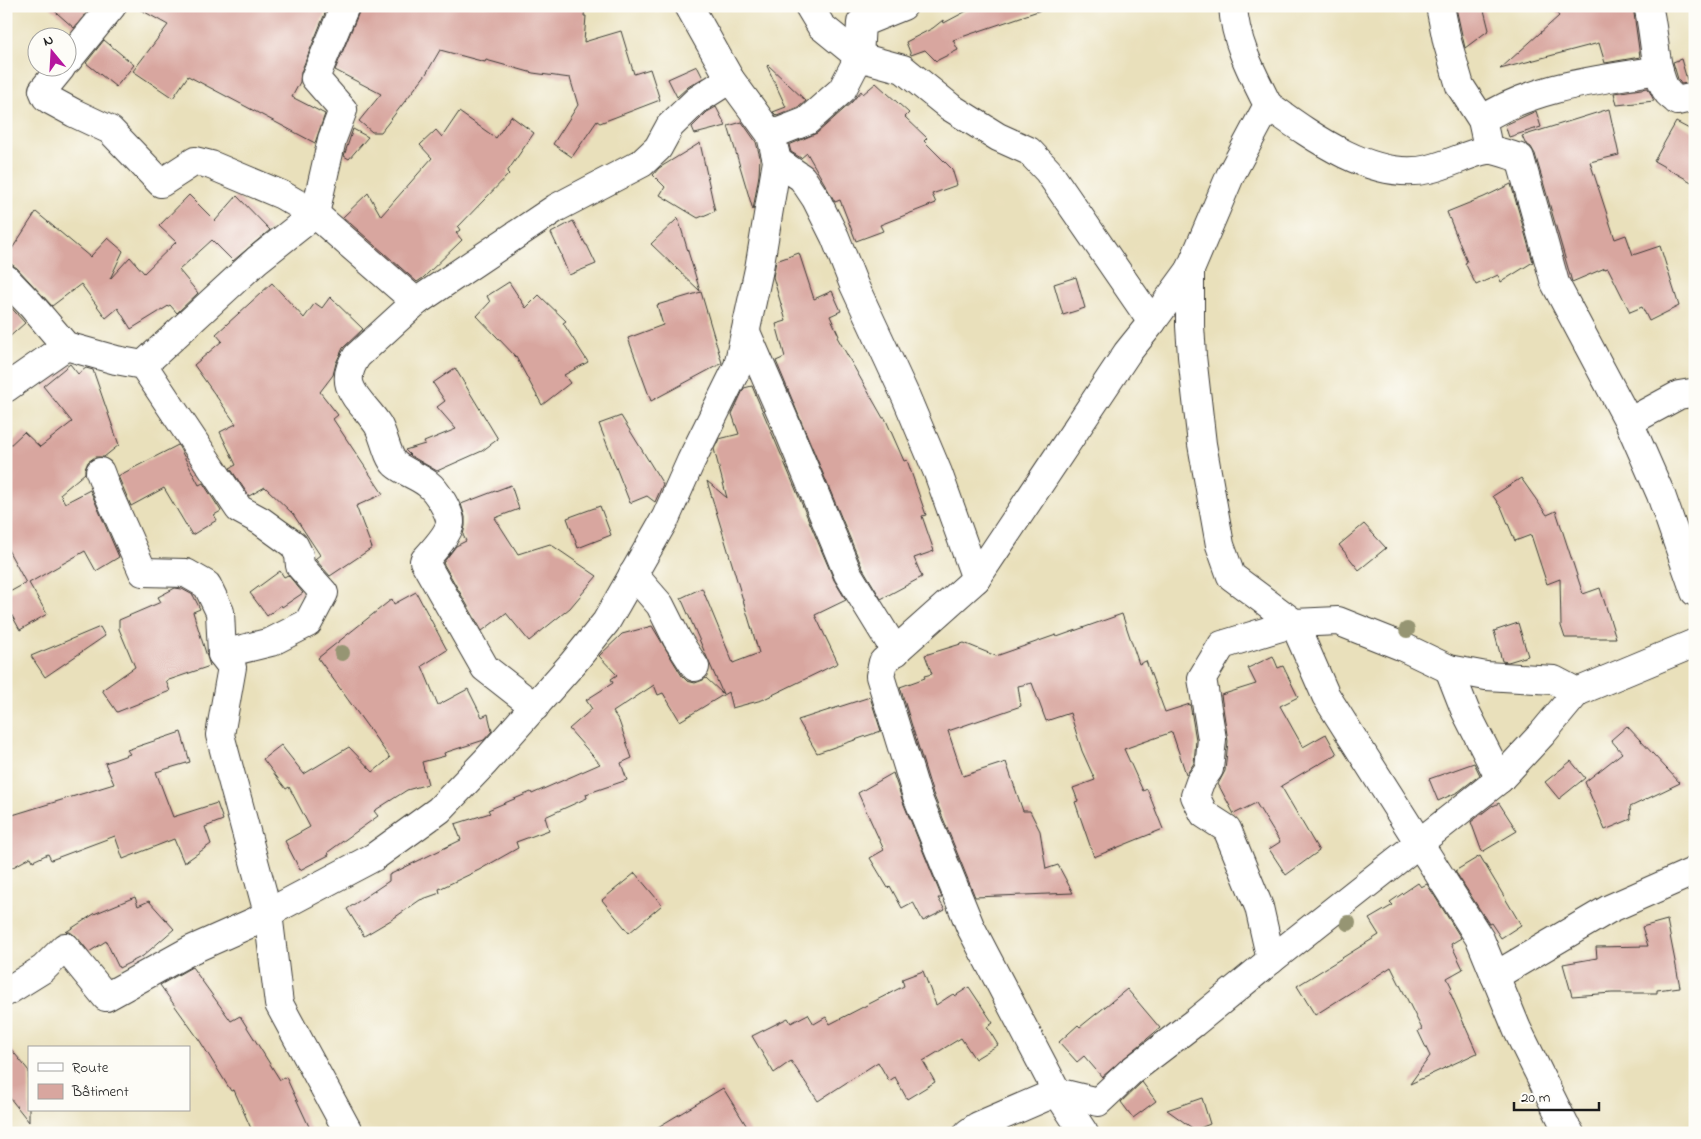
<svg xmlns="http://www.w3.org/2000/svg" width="1701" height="1139" viewBox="0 0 1701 1139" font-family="'Indie Flower',sans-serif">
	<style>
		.building { fill: #d8a69f }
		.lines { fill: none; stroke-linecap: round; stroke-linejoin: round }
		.minor-casing { stroke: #3b3934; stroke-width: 30 }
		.minor { stroke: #fff; stroke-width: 28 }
		.tree { fill: #969573 }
	</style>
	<rect width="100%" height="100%" fill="#fdfcf7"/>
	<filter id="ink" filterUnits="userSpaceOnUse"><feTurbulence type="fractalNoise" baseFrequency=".02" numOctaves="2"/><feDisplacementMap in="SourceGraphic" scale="10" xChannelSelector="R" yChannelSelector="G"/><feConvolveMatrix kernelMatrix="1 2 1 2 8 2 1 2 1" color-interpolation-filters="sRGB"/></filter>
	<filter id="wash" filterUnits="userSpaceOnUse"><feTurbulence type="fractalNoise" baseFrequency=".0096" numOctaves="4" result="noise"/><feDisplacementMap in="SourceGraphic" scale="20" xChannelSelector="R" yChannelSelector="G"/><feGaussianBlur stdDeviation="1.12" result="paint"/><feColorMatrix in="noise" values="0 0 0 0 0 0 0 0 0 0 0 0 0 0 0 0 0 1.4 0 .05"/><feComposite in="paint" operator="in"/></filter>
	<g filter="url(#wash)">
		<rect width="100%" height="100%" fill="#e9e0bb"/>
		<g id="blocks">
			<!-- building -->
			<g class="building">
				<polygon points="49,6 92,6 74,28"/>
				<polygon points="134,6 328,6 301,72 300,82 292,97 325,114 315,143 188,76 173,98 133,71 168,25"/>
				<polygon points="360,6 585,6 584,16 586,16 584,42 621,31 634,74 650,69 660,100 600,123 597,121 572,157 553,144 578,105 570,78 533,73 486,60 485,62 440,50 426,74 395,114 381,132 372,132 359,121 381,94 335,70 359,12"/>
				<polygon points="976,6 1040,6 1041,10 953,40 958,50 936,61 925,50 911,55 906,42 933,28 943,20 944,23"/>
				<polygon points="1461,6 1483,6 1489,30 1465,48 1456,8"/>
				<polygon points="1551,6 1633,6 1640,57 1605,63 1599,43 1500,69 1559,16"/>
				<polygon points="104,40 134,65 116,87 86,63"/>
				<polygon points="1681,59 1688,83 1681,84 1678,79 1673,62"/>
				<polygon points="768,65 806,101 799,107 777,116 773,112 786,107 767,66"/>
				<polygon points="697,66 703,78 688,87 677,97 668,79"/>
				<polygon points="876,83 909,113 905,117 927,138 924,141 952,169 957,185 932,194 936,203 880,225 883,231 856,241 840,200 835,202 807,153 801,158 791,152 789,145 817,133 852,102 861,91 863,94"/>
				<polygon points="1648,88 1654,101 1617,105 1614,93"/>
				<polygon points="716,107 726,126 695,134 692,127 707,112"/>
				<polygon points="1609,109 1619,155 1590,162 1615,239 1626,235 1633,255 1660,246 1679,306 1649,321 1642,307 1630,312 1608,268 1605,269 1605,268 1572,282 1535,154 1531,147 1525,143 1522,136"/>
				<polygon points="1536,111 1541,127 1509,137 1505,125"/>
				<polygon points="459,112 496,138 511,116 534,133 507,172 509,174 458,227 460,230 456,233 462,240 423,278 417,282 343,217 368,193 381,216 432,158 420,145 436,130 442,137"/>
				<polygon points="742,122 756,142 760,157 759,175 753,210 728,126"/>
				<polygon points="1676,122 1695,132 1695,184 1654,161"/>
				<polygon points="353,129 368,137 349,159 344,156"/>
				<polygon points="700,143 715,211 698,218 660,195 665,187 653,175 659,168"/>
				<polygon points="1511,184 1533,262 1501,282 1498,275 1476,285 1465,263 1467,262 1447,212 1484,197"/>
				<polygon points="189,195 215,221 237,196 270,230 233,261 212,240 179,270 198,293 177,313 170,305 131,329 118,308 106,318 81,284 52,306 17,268 11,264 6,264 6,258 36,212 90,257 108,238 123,251 110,279 130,257 144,273 176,242 159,226"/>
				<polygon points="678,218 700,291 651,244"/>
				<polygon points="573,221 586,245 587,245 596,264 569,275 561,256 562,256 551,233"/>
				<polygon points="799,253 814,299 832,291 841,311 830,316 839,336 837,337 883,418 885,418 904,461 907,460 926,515 922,516 934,551 914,558 922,577 881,599 862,567 776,361 785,357 776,324 786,321 773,277 776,261"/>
				<polygon points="1076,277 1085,308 1063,315 1054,284"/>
				<polygon points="509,282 526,308 539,295 566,321 563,323 588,362 564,375 570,383 542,405 516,357 477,316 490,302 487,296"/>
				<polygon points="272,283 304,318 315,303 322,308 330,297 363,329 343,348 336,363 333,375 320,392 338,415 333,419 383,494 356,506 372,548 330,576 315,559 320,555 293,514 265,487 249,496 230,468 236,465 220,432 236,424 194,365 222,341 216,334"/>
				<polygon points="701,292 722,363 651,401 628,338 663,325 657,305"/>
				<polygon points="6,302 25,323 6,340"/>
				<polygon points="70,364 78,374 86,368 93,370 119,445 104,457 95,457 88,462 85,469 85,473 60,494 65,503 90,490 119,557 96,571 85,551 29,583 47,614 20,630 6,605 6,594 26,583 6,546 6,449 24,432 40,447 72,422 43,386"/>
				<polygon points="455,368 498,439 482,451 437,471 411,456 405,450 425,444 424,442 456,429 437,407 445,401 433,383"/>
				<polygon points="752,386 834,580 846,600 815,615 838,663 762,700 732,708 728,692 680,721 663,693 658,695 654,685 613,712 619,721 632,758 621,763 627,780 586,794 587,798 545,817 549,830 516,842 518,848 479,870 439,889 440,893 420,900 391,920 364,936 347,909 389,881 389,875 461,840 455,824 490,813 488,810 531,792 532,794 600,764 569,729 592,709 586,700 613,683 611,679 617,675 599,656 622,634 652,626 682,676 687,681 695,683 703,680 706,678 723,694 681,598 702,588 733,663 759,653 707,481 727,498 714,449 719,439 739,434 732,414 744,388"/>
				<polygon points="621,416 663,484 655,502 647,496 630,503 599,424"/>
				<polygon points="178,445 199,485 203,483 221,511 214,515 217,520 192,535 164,488 131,506 118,476"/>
				<polygon points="1521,478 1547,515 1556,511 1583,594 1600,588 1616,638 1565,638 1561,626 1560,579 1547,584 1531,535 1515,541 1502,509 1493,496"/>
				<polygon points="511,485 519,509 495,518 518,554 550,544 597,576 570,608 529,641 506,613 482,631 443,563 456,546 466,541 463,535 465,526 465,517 461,504"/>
				<polygon points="600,506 611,535 578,548 567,518"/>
				<polygon points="1364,524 1386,548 1359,570 1339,545"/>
				<polygon points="280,571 284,577 288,575 303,593 282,607 281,605 267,616 250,593"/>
				<polygon points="175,588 182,589 193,595 200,609 193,612 210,666 166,681 170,691 117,712 102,690 135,667 119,629 119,620 161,602 158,597"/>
				<polygon points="416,592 447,650 422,666 438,705 468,689 482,717 488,714 492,731 484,740 444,753 445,756 422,762 428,784 407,790 374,811 378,816 328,852 329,855 300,870 285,841 310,827 289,787 286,789 263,759 281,745 304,774 349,747 373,772 390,758 318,658 392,599 394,604"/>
				<polygon points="1122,614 1139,664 1146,661 1165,712 1190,704 1196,740 1194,763 1187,774 1186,774 1172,732 1124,749 1143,791 1147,789 1163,829 1094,857 1075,802 1078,801 1073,788 1095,780 1082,751 1070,713 1046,721 1032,683 1018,686 1021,706 948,731 963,776 1006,762 1023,811 1030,811 1040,831 1046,869 1058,865 1073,893 975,897 932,791 900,687 925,678 924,676 932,674 925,655 964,643 996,656 1056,635 1057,637"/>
				<polygon points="1518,623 1528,656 1508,662 1502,661 1494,631"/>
				<polygon points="100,627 105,636 45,677 31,656"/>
				<polygon points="1273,656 1278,668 1283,666 1298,697 1280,706 1303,747 1326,734 1337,754 1318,765 1318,764 1281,786 1319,851 1286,875 1269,849 1280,842 1256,803 1234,814 1218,784 1225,771 1228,741 1221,695 1256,684 1248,668"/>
				<polygon points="870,697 881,731 817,753 798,720"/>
				<polygon points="1627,726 1680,783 1630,807 1631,819 1605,830 1585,782 1622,753 1611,740"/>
				<polygon points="181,732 190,762 156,772 173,817 217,803 223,820 205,827 211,844 184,863 174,839 123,859 115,836 51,860 48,854 33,861 31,857 6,871 6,817 114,784 105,763 130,754 127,750"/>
				<polygon points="1571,761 1585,778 1559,799 1545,782"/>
				<polygon points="1474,763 1480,775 1458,792 1438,801 1429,779"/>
				<polygon points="893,773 903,802 942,898 938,898 945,910 923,921 913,902 902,908 890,886 888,888 870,858 884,850 858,793"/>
				<polygon points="1499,803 1517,831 1482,852 1471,822 1493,805 1493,806"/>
				<polygon points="1480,856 1521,925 1501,938 1491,923 1489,924 1455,871"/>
				<polygon points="635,873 662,905 629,933 602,900"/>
				<polygon points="1418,883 1421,887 1427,884 1461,938 1451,944 1463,969 1447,978 1452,988 1449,990 1477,1053 1410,1084 1430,1056 1418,1031 1422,1029 1391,967 1315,1015 1297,986 1379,935 1369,919 1393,905 1390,902"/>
				<polygon points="135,897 138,906 149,901 174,929 143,956 119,968 106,941 89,952 77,937 70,932 66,932 94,914"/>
				<polygon points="1667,920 1680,987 1657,990 1657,993 1612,993 1572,996 1563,964 1597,958 1596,947 1648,946 1642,927"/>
				<polygon points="192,967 231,1021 240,1016 280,1080 286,1077 312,1133 253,1133 234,1090 231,1091 200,1041 160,985"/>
				<polygon points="923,971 936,1005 953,994 955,996 969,987 993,1023 987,1027 998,1045 975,1059 961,1038 923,1061 935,1082 907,1099 895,1077 889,1081 878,1062 818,1101 791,1061 774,1073 752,1036 788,1018 791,1023 808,1014 814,1024 826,1017 830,1024 904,986 902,979"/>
				<polygon points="1127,989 1160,1028 1102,1077 1084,1056 1077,1062 1059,1042 1078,1025 1080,1027"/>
				<polygon points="6,1043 29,1071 29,1122 6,1093"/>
				<polygon points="1142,1082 1156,1101 1133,1118 1121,1102"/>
				<polygon points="723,1088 751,1133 648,1133"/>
				<polygon points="1202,1098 1210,1124 1195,1130 1167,1110"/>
			</g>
		</g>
	</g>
	<g filter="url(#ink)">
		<use href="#blocks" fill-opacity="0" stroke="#3b3934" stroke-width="1"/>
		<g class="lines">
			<!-- minor casing -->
			<g class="minor-casing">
				<g id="minor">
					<polyline points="809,6 821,26 859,57 903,69 950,107 998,137 1029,151 1048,171 1152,322"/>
					<path d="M1233 6C1235 42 1252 73 1268 105L1230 176 1190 270V326L1192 356 1202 444 1220 545 1231 576 1294 623 1326 696 1480 939 1517 1029 1565 1126 1570 1133"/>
					<polyline points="1440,6 1447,41 1460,86 1482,120 1486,138"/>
					<path d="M1648 6C1655 30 1654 75 1668 93 1671 96 1674 98 1677 101L1695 97"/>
					<polyline points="68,60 112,6"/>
					<polyline points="61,68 43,90 46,97 50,100 74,113 110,130 161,183 195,161 211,165 282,195 315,214 416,302"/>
					<path d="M1268 105C1311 136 1373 182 1429 169 1448 165 1469 153 1487 150 1495 149 1512 156 1520 158L1555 283 1629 422 1661 495 1695 592"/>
					<path d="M1482 120C1533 86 1599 80 1659 70"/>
					<polyline points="771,135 807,121 842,90 859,57 861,23 903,6"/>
					<polyline points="777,161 802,178 816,199 835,237 854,285 906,397 938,473 976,579"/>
					<polyline points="6,279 31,305 66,346 116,360 143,365 239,509 261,521 294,545 299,555 300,566 324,593 308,623 271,642 222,654 232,667 220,735 268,913 256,921 191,950 106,997 65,947 43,969 6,992"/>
					<polyline points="746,332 783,417 848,574 896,652"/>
					<polyline points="143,365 257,260 315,214 332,139 343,110 315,78 345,6"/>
					<polyline points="6,388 66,346"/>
					<polyline points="1629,422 1679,395 1691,393 1695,395"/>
					<polyline points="100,472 108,493 143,572 186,573 207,585 220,612 222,654"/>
					<polyline points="633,574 660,605 677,639 695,667"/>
					<polyline points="1449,669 1465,710 1500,779"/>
					<path d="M535 707 485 668 424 561C431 553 449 534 450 523 451 513 436 490 428 484 418 476 404 472 395 464 387 456 384 435 378 425 362 400 335 388 357 356L416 302 556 208 642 163 658 148 670 126 697 100 730 79"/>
					<polyline points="1271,960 1259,907 1227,829 1204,814 1195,796 1200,782 1209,769 1212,739 1202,678 1222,645 1294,623 1338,621 1401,646 1449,669 1486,676 1554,680 1577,692 1695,643"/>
					<polyline points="1495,976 1609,909 1695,871"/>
					<polyline points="349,1133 279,1004 268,913 374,857 439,810 485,762 573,663 606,622 666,517 691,461 738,366 759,269 777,161 771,135 730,79 689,6"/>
					<polyline points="968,1133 978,1126 1057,1092 1098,1102 1130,1072 1194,1023 1271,960 1500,779 1542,734 1577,692"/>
					<polyline points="1084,1133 1057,1092 970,926 917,796 880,676 883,662 976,579 1127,353 1152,322 1190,270"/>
				</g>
			</g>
			<!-- minor -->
			<use href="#minor" class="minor"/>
		</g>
		<!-- trees -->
		<g class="tree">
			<circle cx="1407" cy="630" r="8"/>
			<circle cx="342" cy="653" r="8"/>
			<circle cx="1348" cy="923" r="8"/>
		</g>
	</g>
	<!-- margin -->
	<rect width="1701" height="1139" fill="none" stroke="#fdfcf7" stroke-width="25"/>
	<!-- legend -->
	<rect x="28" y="1046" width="162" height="65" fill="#fdfcf7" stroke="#a3a29f"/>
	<rect x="38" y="1063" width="25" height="8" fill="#ffffff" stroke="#a3a29f"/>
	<text x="72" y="1072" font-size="15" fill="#1c1c1c">Route</text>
	<rect x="38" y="1084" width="25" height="15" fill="#d8a69f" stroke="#a3a29f"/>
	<text x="72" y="1096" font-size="15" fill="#1c1c1c">Bâtiment</text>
	<!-- north arrow -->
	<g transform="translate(52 52) rotate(342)"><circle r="24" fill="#fdfcf7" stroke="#a3a29f"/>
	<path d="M0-4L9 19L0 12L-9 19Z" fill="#b5179e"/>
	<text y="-8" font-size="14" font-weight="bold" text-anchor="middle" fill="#1c1c1c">N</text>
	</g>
	<!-- scale -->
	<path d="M1514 1102v8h85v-8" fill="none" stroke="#1c1c1c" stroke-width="2.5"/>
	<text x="1521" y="1102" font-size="15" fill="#1c1c1c" stroke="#fdfcf7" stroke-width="4" paint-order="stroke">20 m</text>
</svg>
